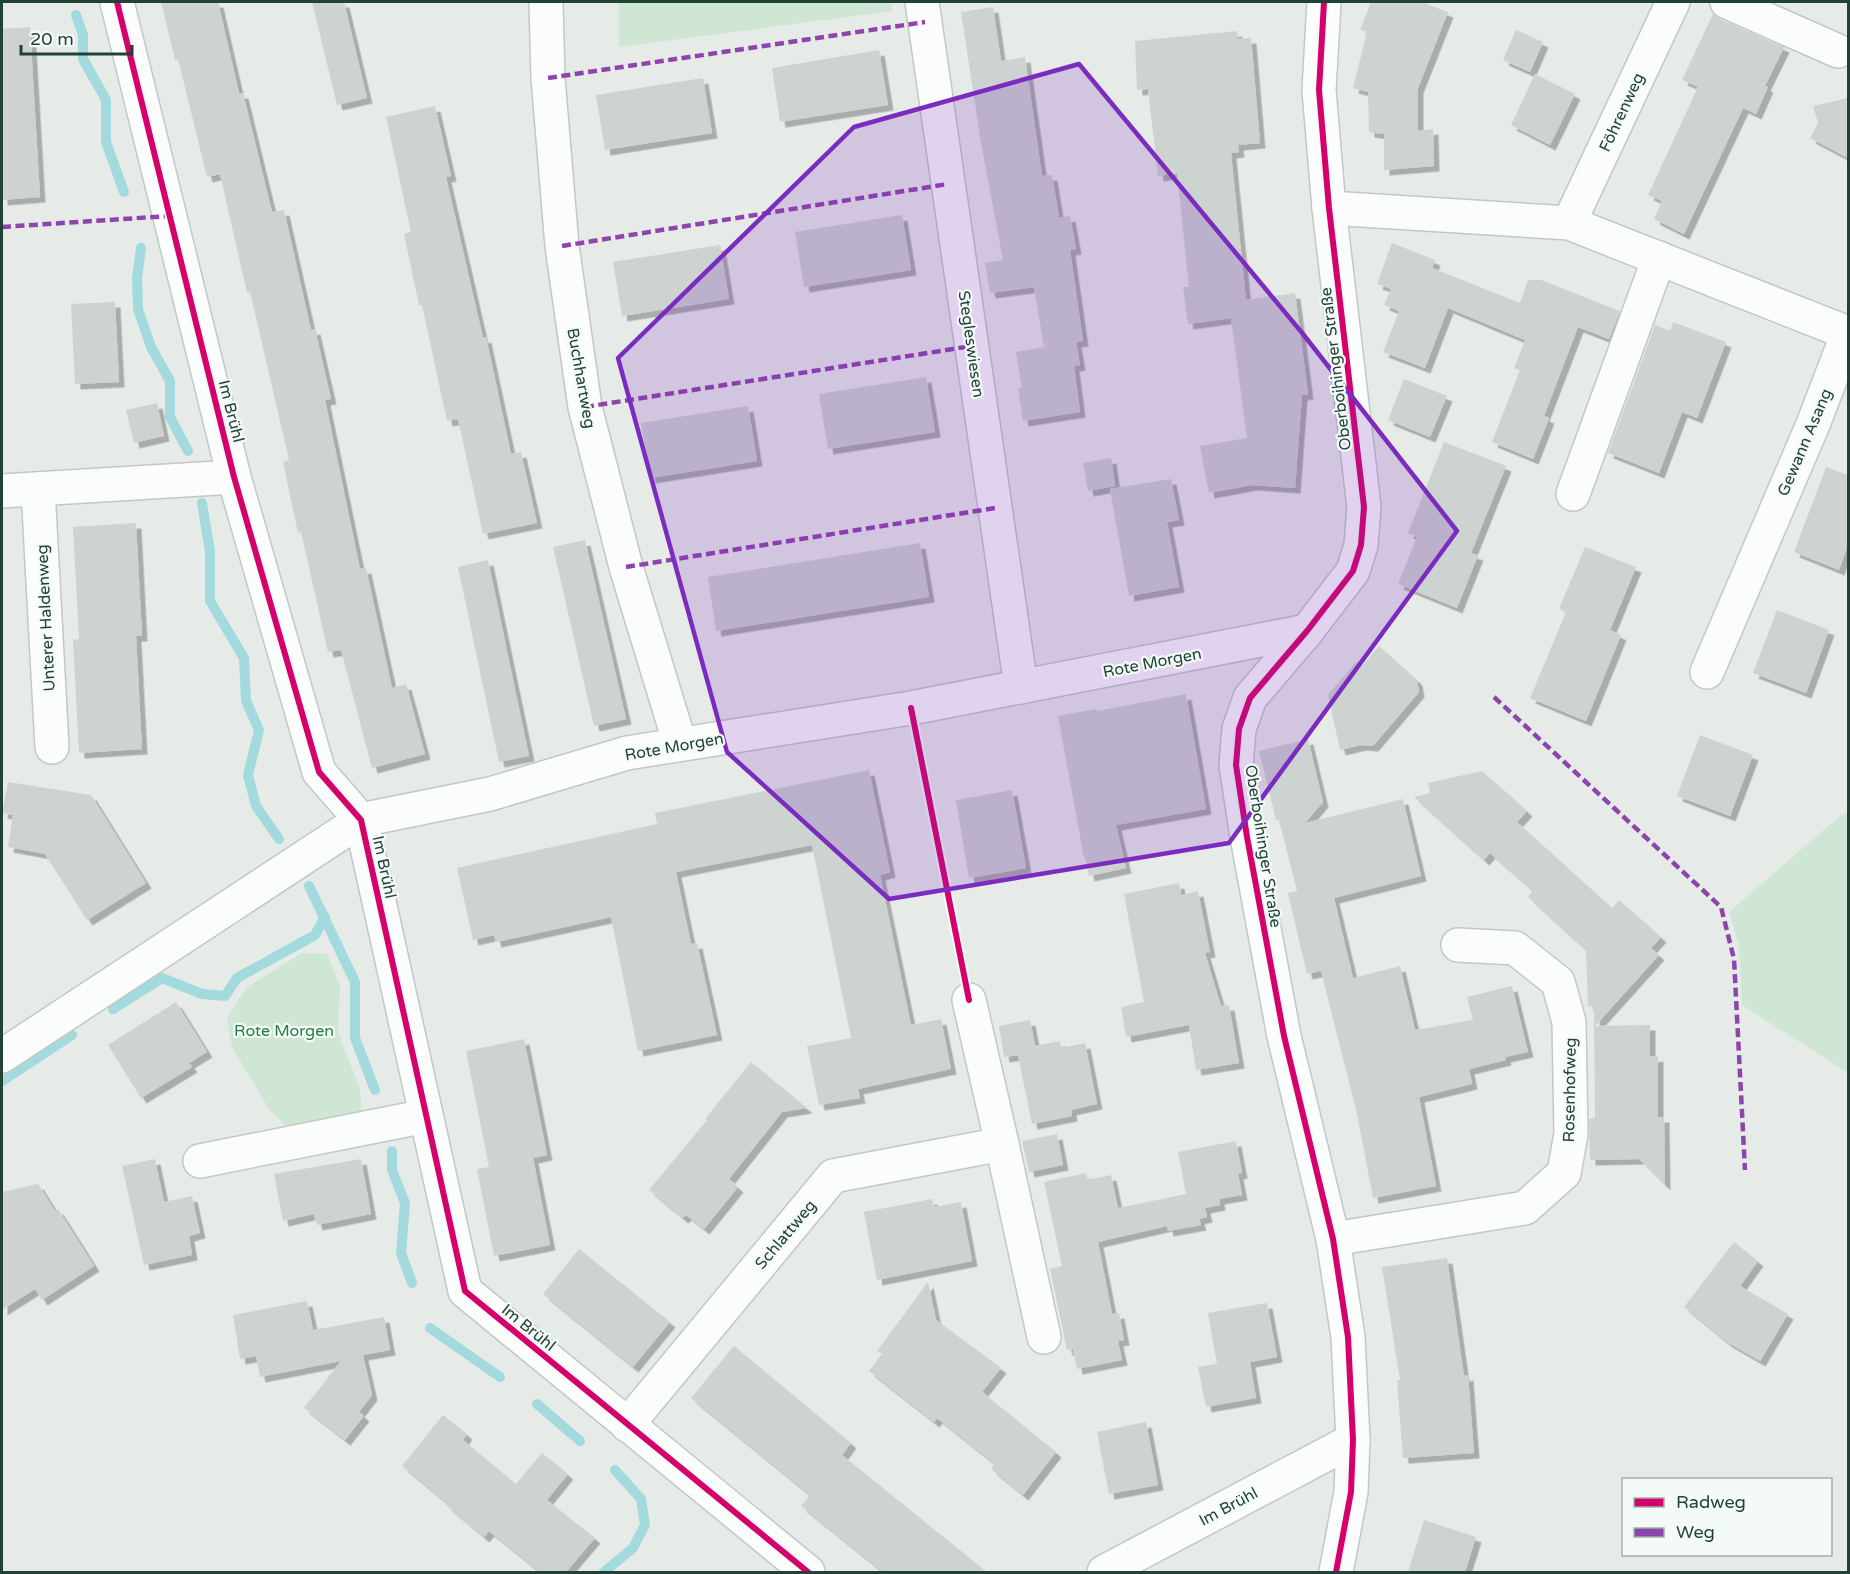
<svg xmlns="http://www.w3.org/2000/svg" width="1850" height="1574" viewBox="0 0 1850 1574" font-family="'Varela Round',sans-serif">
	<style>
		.green { fill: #cee6d3 }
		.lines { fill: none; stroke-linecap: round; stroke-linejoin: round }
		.stream { stroke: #a3dadd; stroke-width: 10 }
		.building { fill: #ccd3d0; filter: url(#shadow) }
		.minor-casing { stroke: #c3c8c5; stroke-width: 36 }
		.minor { stroke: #fbfcfc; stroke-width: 33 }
		.quiet { stroke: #8e44ad; stroke-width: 4.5; stroke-dasharray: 9 4.5; stroke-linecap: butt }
		.cycleway-casing { stroke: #f4faf7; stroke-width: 10 }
		.cycleway { stroke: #d6006c; stroke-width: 6 }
		.marked { fill: #7b2cbf; fill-opacity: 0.2; stroke: #7b2cbf; stroke-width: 4.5; stroke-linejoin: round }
		.labels { text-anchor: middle; stroke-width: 4.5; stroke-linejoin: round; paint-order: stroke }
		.street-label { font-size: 16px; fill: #214236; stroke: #f4faf7 }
		.park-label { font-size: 16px; fill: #267d40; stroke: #f4faf7 }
	</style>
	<defs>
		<filter id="shadow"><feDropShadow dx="5.5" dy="5.5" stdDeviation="0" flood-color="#0004"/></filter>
	</defs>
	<rect width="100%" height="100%" fill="#e6ebe8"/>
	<!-- green -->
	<g class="green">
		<polygon points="619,2 891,2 892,11 619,47"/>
		<polygon points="1848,813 1848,1073 1742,1005 1739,946 1729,912 1840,816"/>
		<polygon points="302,953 327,954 340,986 338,1032 360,1089 362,1115 290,1130 269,1109 232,1047 227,1018 247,987"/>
	</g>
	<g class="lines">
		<!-- stream -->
		<g class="stream">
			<polyline points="76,15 83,35 83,59 106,100 106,142 124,192"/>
			<polyline points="141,248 137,278 138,309 151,347 170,381 170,417 188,451"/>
			<polyline points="202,503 210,552 210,601 244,658 246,701 259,730 248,775 256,806 279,839"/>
			<polyline points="309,886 355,982 355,1038 375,1090"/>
			<polyline points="113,1009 162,978 202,994 225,996 237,978 315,935 325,917"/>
			<polyline points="2,1081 72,1035"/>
			<polyline points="392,1151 392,1170 405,1203 401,1253 412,1283"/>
			<polyline points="430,1328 500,1377"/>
			<polyline points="537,1404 580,1441"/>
			<polyline points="604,1572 633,1548 645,1525 641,1499 615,1470"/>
		</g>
	</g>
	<!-- building -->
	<g class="building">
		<polygon points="161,2 218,2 239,93 243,93 272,212 284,210 311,330 315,329 331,399 325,400 360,569 366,568 392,688 406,684 425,754 372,768 341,650 328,652 301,532 298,533 283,462 289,460 250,292 247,293 220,174 207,177 178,59 175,60"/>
		<polygon points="312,2 344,2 367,98 337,105"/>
		<polygon points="1371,2 1421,2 1448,12 1418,88 1418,131 1433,129 1434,166 1384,170 1384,134 1369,132 1368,92 1353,88 1367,32 1360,30"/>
		<polygon points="993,7 1001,61 1025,57 1042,176 1052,175 1059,218 1070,216 1076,249 1070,250 1083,341 1076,342 1080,365 1074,366 1080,412 1023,421 1018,388 1022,388 1016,352 1044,347 1034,287 990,293 985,263 1003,260 981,143 961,12"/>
		<polygon points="1713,14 1719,19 1784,47 1765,86 1768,87 1756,114 1743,108 1684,234 1654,219 1662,201 1648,195 1698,87 1682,80"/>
		<polygon points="30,27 40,197 2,200 2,29"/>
		<polygon points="1516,30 1543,42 1530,72 1503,60"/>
		<polygon points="1237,31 1237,39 1251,38 1260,143 1238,145 1239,152 1231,153 1246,300 1295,293 1308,394 1302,395 1295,488 1252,485 1209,493 1200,446 1247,438 1231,318 1188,324 1183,287 1189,287 1177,173 1158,176 1148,89 1137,90 1135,41"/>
		<polygon points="879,50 888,105 780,122 772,68"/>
		<polygon points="1535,74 1575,94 1550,145 1511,125"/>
		<polygon points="703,78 712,133 605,150 596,95"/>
		<polygon points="1848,98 1848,158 1810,138 1818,123 1813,106"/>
		<polygon points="435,106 451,176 446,177 483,338 486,337 511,454 521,452 537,523 483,534 458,419 447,421 422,305 419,305 404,234 411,232 386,117"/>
		<polygon points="902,215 911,270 804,287 795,232"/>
		<polygon points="1392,243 1435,260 1432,268 1520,303 1528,280 1541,280 1620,311 1609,339 1578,327 1544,416 1549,418 1533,459 1492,442 1520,370 1514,368 1525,340 1448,308 1425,368 1383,352 1399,311 1384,305 1391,289 1377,284"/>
		<polygon points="720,245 729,299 622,316 613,262"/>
		<polygon points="115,302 119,382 75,384 71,304"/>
		<polygon points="1673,322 1726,342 1697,418 1682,412 1659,473 1608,453 1655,325 1670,331"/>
		<polygon points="926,377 935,432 828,449 819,394"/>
		<polygon points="1404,379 1447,396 1430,437 1388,420"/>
		<polygon points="157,403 164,436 134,443 126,410"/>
		<polygon points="748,406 757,461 650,478 641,423"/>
		<polygon points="1444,442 1506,466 1471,553 1478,555 1457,608 1398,584 1417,537 1408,533"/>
		<polygon points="1111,458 1115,486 1088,491 1083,463"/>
		<polygon points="1826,467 1848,475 1848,545 1839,570 1794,552"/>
		<polygon points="1171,479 1179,520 1167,522 1179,587 1129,596 1110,489"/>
		<polygon points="136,523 142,636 136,636 142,749 79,753 73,640 79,639 73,527"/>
		<polygon points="585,540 626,719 594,726 553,547"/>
		<polygon points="920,543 929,597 716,631 708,577"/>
		<polygon points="1585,547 1636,567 1610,630 1621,635 1586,721 1530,698 1566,612 1559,609"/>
		<polygon points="488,560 529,756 499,762 458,567"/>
		<polygon points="1777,610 1829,630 1806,693 1753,673"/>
		<polygon points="1379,646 1417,680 1419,692 1373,746 1361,745 1340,750 1328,695 1357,661 1362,666"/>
		<polygon points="1186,694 1206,809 1116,825 1126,868 1089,876 1085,857 1084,858 1058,716 1096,709 1097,711"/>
		<polygon points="1700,735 1753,755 1730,816 1677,796"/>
		<polygon points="1308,739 1323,802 1305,823 1403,799 1421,876 1334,898 1353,978 1400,966 1415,1030 1473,1020 1467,997 1512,986 1528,1052 1505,1057 1506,1060 1469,1069 1472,1084 1419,1097 1436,1186 1373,1198 1357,1114 1321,971 1307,974 1288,893 1297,891 1279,820 1276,820 1259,751"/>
		<polygon points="869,770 890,872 880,875 911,1025 941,1019 951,1069 858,1089 860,1098 819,1105 807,1046 851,1038 812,845 676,872 691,944 697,943 717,1035 638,1051 611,917 496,942 494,935 473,940 457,868 657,824 655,813"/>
		<polygon points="1482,771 1527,811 1517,822 1612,908 1619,900 1661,937 1651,948 1659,955 1595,1026 1650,1025 1650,1057 1658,1056 1658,1117 1664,1117 1665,1185 1639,1159 1590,1160 1589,1119 1595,1118 1594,1006 1588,1006 1586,950 1528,897 1533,891 1490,853 1484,860 1414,797 1430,793 1428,783"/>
		<polygon points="8,782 91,795 146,883 87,920 45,854 8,847 13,815 2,813"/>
		<polygon points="1012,790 1026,868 969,878 956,800"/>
		<polygon points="1179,883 1181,895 1198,891 1210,952 1205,953 1221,1006 1229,1005 1239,1063 1196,1070 1189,1025 1126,1037 1121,1007 1144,1002 1124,894"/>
		<polygon points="176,1002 207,1052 189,1063 192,1067 141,1098 108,1045"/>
		<polygon points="1030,1020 1035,1046 1060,1041 1061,1048 1085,1043 1097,1104 1071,1110 1072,1116 1032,1124 1018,1055 1004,1057 999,1026"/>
		<polygon points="524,1039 547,1155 533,1158 550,1245 494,1256 477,1169 489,1167 466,1051"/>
		<polygon points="751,1062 807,1108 782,1112 729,1179 738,1187 704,1229 686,1215 683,1218 649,1190 707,1120 705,1119"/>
		<polygon points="1057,1134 1063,1165 1029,1172 1022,1141"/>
		<polygon points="1236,1141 1242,1173 1238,1174 1242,1195 1219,1199 1220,1205 1205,1208 1207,1217 1199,1219 1201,1225 1168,1231 1167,1226 1098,1242 1112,1314 1119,1313 1124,1340 1118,1341 1122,1360 1077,1369 1073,1349 1067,1350 1050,1269 1062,1266 1044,1182 1086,1173 1088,1180 1111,1175 1118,1208 1186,1194 1178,1152"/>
		<polygon points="155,1159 164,1202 192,1196 200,1233 189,1236 192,1255 144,1265 122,1166"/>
		<polygon points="361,1159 371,1214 317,1225 314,1214 283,1221 274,1174"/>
		<polygon points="38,1184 55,1211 58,1209 94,1266 42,1300 35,1289 2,1310 2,1192"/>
		<polygon points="932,1199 934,1207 961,1202 972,1261 877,1280 864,1212"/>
		<polygon points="1734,1242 1758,1261 1740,1286 1788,1314 1760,1361 1727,1342 1684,1307"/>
		<polygon points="579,1249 670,1322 633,1367 543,1294"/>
		<polygon points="1447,1258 1464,1376 1468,1375 1474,1453 1403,1458 1397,1381 1400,1380 1382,1267"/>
		<polygon points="928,1282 936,1320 1001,1368 982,1392 1056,1452 1023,1495 991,1469 995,1464 937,1418 934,1422 869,1371 882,1354 877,1351"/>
		<polygon points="307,1301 313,1330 384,1317 390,1350 363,1355 372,1395 359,1412 364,1416 345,1440 304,1408 341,1361 260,1377 256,1356 240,1359 233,1315"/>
		<polygon points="1267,1303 1277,1357 1250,1362 1256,1398 1206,1407 1198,1367 1217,1364 1208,1313"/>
		<polygon points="734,1346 851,1443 842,1455 987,1572 883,1572 801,1506 810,1495 691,1398"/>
		<polygon points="443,1415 467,1434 463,1440 516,1484 542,1453 568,1474 547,1500 595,1538 566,1572 540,1572 489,1531 484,1537 446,1505 447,1503 402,1466"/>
		<polygon points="1146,1422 1158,1485 1109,1494 1097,1432"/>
		<polygon points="1424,1520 1476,1537 1465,1572 1408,1572"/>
	</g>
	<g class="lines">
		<!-- minor casing -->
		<g class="minor-casing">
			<g id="minor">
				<polyline points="117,2 234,477 319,772 361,820 465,1291 808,1572"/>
				<polyline points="546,2 548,78 562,246 585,407 626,567 680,744"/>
				<polyline points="922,2 1021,687"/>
				<polyline points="1324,2 1319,90 1329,208 1364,507 1361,545 1353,571 1307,631 1250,698 1239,729 1236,765 1247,837 1284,1036 1333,1239 1348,1337 1353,1440 1351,1492 1336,1572"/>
				<polyline points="1727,2 1838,51"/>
				<polyline points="1329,208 1569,223 1848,333 1814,422 1707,672"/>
				<polyline points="1569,223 1673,2"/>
				<polyline points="38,489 52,747"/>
				<polyline points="2,491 234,477"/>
				<polyline points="1573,494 1659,258"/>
				<polyline points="969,1000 1002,1144"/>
				<polyline points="2,1056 361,820 490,794 627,753 911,708 1307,631"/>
				<polyline points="200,1161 426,1116"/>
				<polyline points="1333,1239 1525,1208 1564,1173 1571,1134 1569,1022 1558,982 1515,948 1458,945"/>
				<polyline points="627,1425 833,1176 1002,1144 1044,1337"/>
				<polyline points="1104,1572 1353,1440"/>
			</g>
		</g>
		<!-- minor -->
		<use href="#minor" class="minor"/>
		<!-- quiet -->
		<g class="quiet">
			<polyline points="548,78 925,22"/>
			<polyline points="2,227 169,216"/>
			<polyline points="562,246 948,184"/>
			<polyline points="585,407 972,346"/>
			<polyline points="626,567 995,508"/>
			<polyline points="1494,697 1721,907 1734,959 1745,1170"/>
		</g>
		<!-- cycleway casing -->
		<g class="cycleway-casing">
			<g id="cycleway">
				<polyline points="117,2 234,477 319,772 361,820 465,1291 808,1572"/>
				<polyline points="1324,2 1319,90 1329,208 1364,507 1361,545 1353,571 1307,631 1250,698 1239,729 1236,765 1247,837 1284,1036 1333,1239 1348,1337 1353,1440 1351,1492 1336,1572"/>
				<polyline points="911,708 969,1000"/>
			</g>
		</g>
		<!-- cycleway -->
		<use href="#cycleway" class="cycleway"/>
	</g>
	<!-- marked area -->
	<path class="marked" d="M1079 64 1303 334 1457 531 1229 843 889 899 727 752 618 358 854 127Z"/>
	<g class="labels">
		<!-- street labels -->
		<g class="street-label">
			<text transform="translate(1621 112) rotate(-65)" y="6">Föhrenweg</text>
			<text transform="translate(972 344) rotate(82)" y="6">Stegleswiesen</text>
			<text transform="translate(1335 369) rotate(-97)" y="6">Oberboihinger Straße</text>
			<text transform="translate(582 378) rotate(80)" y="6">Buchhartweg</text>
			<text transform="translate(232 411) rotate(76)" y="6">Im Brühl</text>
			<text transform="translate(1804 442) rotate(-67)" y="6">Gewann Asang</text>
			<text transform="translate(45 618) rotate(-93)" y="6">Unterer Haldenweg</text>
			<text transform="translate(1152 662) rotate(-11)" y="6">Rote Morgen</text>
			<text transform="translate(674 746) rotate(-10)" y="6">Rote Morgen</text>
			<text transform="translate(1264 846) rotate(81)" y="6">Oberboihinger Straße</text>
			<text transform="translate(385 867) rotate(78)" y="6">Im Brühl</text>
			<text transform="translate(1569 1090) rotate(-89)" y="6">Rosenhofweg</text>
			<text transform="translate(785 1234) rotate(-50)" y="6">Schlattweg</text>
			<text transform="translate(529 1327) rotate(39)" y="6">Im Brühl</text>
			<text transform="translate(1228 1506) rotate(-28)" y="6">Im Brühl</text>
		</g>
		<!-- park labels -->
		<g class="park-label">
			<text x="284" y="1036">Rote Morgen</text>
		</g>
	</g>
	<!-- border -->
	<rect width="1850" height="1574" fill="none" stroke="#214236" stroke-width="6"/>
	<!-- legend -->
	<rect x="1622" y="1478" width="210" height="78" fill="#f4faf7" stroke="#a0b0aa" stroke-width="1.5"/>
	<rect x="1634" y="1498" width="30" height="9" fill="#d6006c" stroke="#a0b0aa" stroke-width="1.5"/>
	<text x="1676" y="1508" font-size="18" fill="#214236">Radweg</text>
	<rect x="1634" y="1528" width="30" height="9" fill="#8e44ad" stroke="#a0b0aa" stroke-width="1.5"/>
	<text x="1676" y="1538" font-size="18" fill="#214236">Weg</text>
	<!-- scale -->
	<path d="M21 45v9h111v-9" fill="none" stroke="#214236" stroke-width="3"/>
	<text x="30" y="45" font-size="18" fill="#214236" stroke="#f4faf7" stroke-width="4.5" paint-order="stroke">20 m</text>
</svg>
